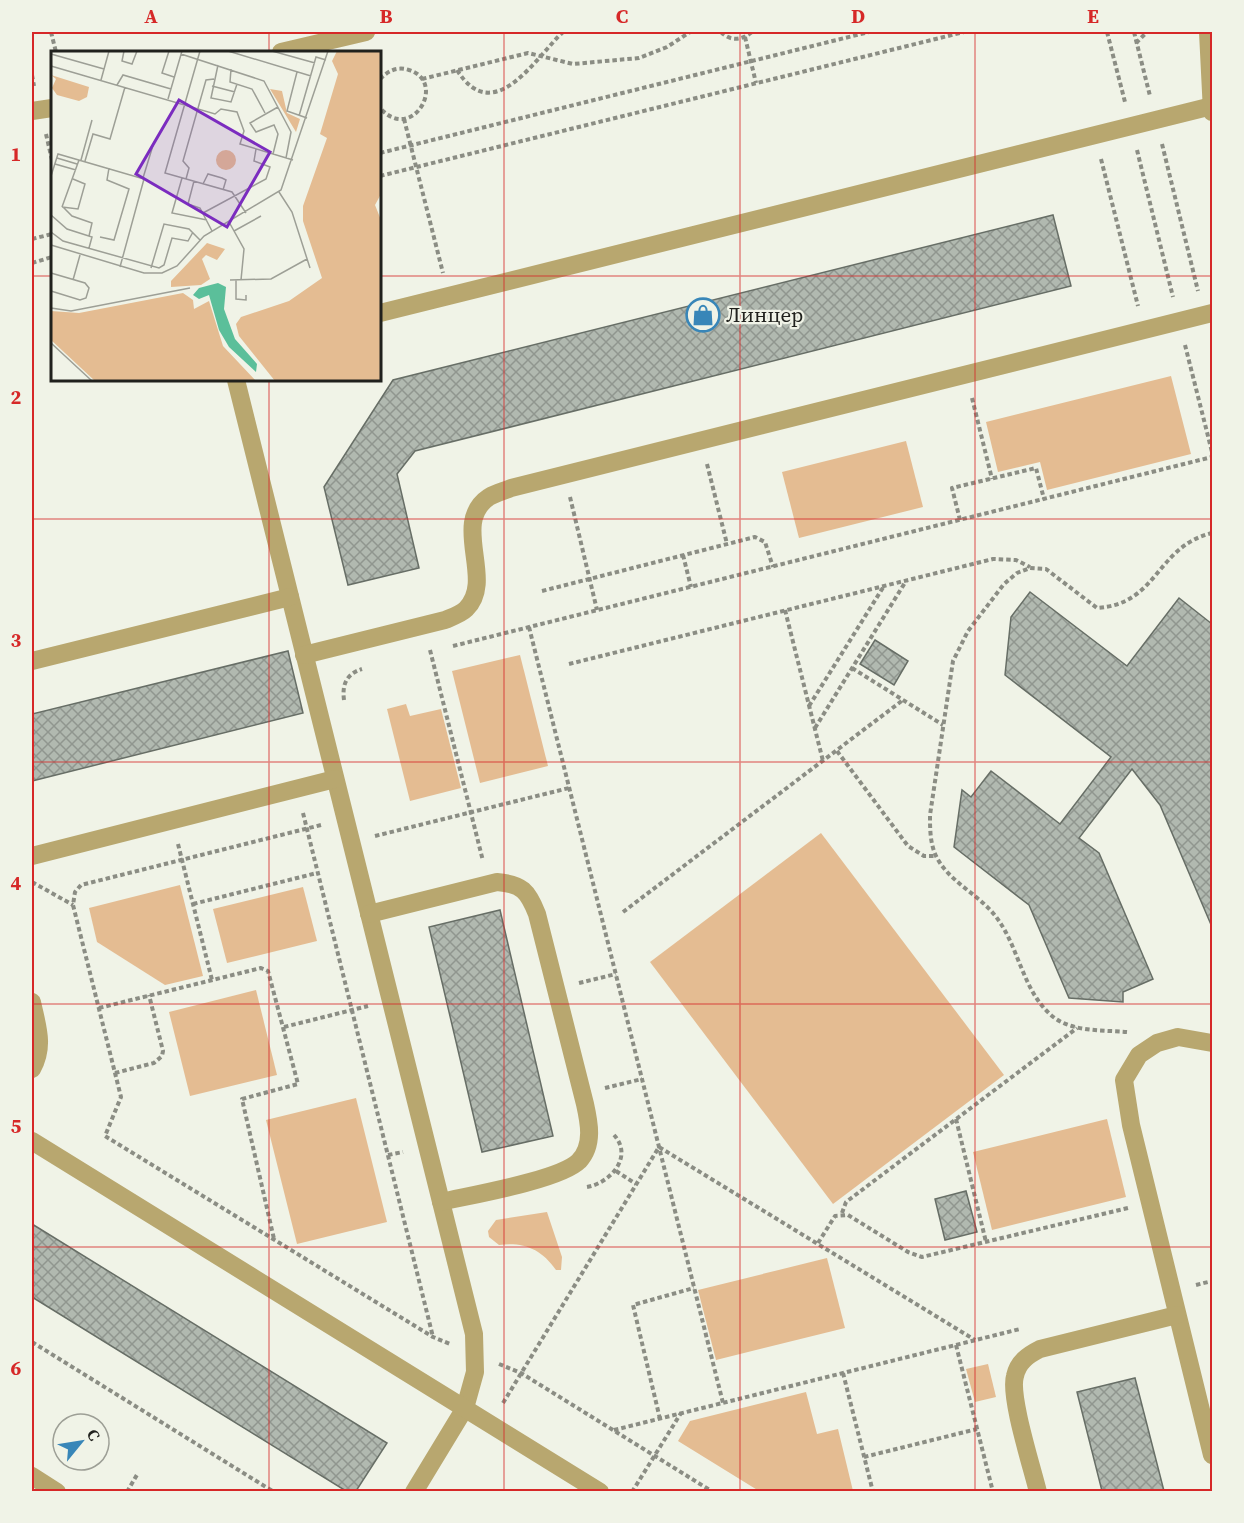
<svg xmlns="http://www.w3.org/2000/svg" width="1244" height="1523" viewBox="0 0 1244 1523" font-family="'Source Serif 4',serif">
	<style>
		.green { fill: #e4bc92 }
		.building { fill: url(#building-cross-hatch); stroke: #676e66; stroke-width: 1.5 }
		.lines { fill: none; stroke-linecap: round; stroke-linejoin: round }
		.path { stroke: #8b8d84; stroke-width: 4; stroke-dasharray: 4.5 3; stroke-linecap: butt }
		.minor { stroke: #b8a76f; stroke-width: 18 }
		.grid { fill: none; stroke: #d62828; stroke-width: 1.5; stroke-opacity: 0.55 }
		.labels { text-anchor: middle; stroke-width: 4.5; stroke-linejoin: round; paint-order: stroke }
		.poi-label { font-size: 21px; fill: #20211d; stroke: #f0f3e7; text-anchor: start }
		.inset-road { fill: none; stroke: #9d9f96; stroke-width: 1.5 }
		.view { fill: #7b2cbf; fill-opacity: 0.15; stroke: #7b2cbf; stroke-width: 3 }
		.inset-edge { fill: none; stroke: #20211d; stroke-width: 3 }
		.neatline { fill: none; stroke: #d62828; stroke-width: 2 }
		.grid-label { font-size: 20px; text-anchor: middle; font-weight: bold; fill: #d62828 }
	</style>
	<defs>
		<pattern id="building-cross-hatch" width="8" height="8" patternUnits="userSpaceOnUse" patternTransform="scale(1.5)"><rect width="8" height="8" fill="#b1b9b0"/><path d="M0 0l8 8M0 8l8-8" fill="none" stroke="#90968f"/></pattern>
	</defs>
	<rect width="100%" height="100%" fill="#f0f3e7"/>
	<!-- green -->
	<g class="green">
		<polygon points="1171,376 1191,454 1047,490 1040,462 998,472 986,422"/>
		<polygon points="906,441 923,507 799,538 782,472"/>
		<polygon points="520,655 548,766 480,783 452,671"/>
		<polygon points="406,704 410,716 441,709 461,788 410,801 387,709"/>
		<polygon points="821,833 1004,1075 833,1204 650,962"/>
		<polygon points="180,885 203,976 165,985 97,942 89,908"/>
		<polygon points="303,887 317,941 227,963 213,909"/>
		<polygon points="256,990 277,1075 190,1096 169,1012"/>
		<polygon points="356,1098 387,1222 297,1244 266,1120"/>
		<polygon points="1107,1119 1126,1197 992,1230 973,1152"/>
		<path d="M547 1212 562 1257 561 1270H556C541 1249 524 1242 499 1245L489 1237 488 1231 496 1220Z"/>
		<polygon points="827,1258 845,1328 716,1360 698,1290"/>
		<polygon points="988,1364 996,1397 975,1402 966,1369"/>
		<polygon points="806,1392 817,1434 838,1429 853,1491 759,1491 678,1441 690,1421"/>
	</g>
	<!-- building -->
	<g class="building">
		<polygon points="1053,215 1071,286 415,451 397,474 419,568 348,585 324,487 393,380"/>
		<polygon points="1030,592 1127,666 1179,598 1212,624 1212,927 1160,805 1132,769 1079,838 1099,853 1153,979 1123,992 1123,1002 1069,998 1029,905 954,847 962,790 971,797 991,771 1060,824 1111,757 1005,675 1011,617"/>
		<polygon points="875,640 908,661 894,685 860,664"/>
		<polygon points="288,651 303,713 32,781 32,714"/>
		<polygon points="500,910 553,1136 482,1152 429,927"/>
		<polygon points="966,1191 977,1232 945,1240 935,1199"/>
		<polygon points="32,1224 387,1443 356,1491 346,1491 32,1297"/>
		<polygon points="1135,1378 1164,1491 1102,1491 1077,1392"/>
	</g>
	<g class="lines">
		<!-- path -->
		<g class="path">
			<polyline points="51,32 56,52"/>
			<path d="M721 32C731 42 742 40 752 32"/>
			<polyline points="1107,32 1125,102"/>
			<polyline points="1134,32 1150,96"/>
			<polyline points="745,37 756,83"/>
			<polyline points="1136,43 1147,32"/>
			<path d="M457 70C494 129 536 57 563 32"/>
			<polyline points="32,75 34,86"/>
			<path d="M380 79C388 71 397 66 409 70 448 82 412 144 380 108"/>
			<polyline points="422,79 528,53 573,64 639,58 667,47 690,32"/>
			<polyline points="404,119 443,273"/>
			<polyline points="46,134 52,160"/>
			<polyline points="1162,144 1198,291"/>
			<polyline points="1137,150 1173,297"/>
			<polyline points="380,153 869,32"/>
			<polyline points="1101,159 1138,306"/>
			<polyline points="380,176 964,32"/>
			<polyline points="32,239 52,234"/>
			<polyline points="32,263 52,257"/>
			<polyline points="1185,345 1212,452"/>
			<polyline points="972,398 992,479"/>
			<polyline points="707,464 727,544"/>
			<polyline points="570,497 597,610"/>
			<polyline points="960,520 952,488 1036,468 1044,499"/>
			<polyline points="683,555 691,587"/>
			<polyline points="542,591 755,537 765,542 773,567"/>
			<polyline points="785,610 823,761"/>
			<polyline points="529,627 723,1403"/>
			<polyline points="453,646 1212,457"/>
			<polyline points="430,650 483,861"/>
			<polyline points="569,664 993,559 1016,560 1030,567"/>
			<polyline points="852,668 943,725"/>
			<path d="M344 700C342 685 346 674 362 669"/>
			<polyline points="809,706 884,586"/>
			<polyline points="815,728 906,581"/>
			<polyline points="837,751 908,846 924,856 936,856"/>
			<polyline points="303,813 433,1337"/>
			<polyline points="321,825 81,885 75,892 73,905 121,1097 105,1136 433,1337 450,1344"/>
			<polyline points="375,836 569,788"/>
			<polyline points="178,844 212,980"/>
			<polyline points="32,882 73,905"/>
			<polyline points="193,904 317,873"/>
			<polyline points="623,912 903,700"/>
			<polyline points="579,983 616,974"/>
			<polyline points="99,1008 261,968 268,971 298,1084 242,1099 274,1239"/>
			<polyline points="284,1027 368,1006"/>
			<path d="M1127 1032C1104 1030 1076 1032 1056 1019 1024 996 1020 951 999 921 982 895 950 884 936 856 930 843 930 829 930 815L953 661 968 631 1004 584 1017 573 1030 568 1046 569 1097 608C1159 604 1155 547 1212 533"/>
			<polyline points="115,1073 154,1063 162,1056 163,1051 149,995"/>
			<polyline points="605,1088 642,1079"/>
			<polyline points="956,1119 986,1242"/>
			<polyline points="388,1155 403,1152"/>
			<polyline points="616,1171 636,1184"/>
			<path d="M587 1187C610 1183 634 1157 614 1135"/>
			<polyline points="842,1213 846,1202 1077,1028"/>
			<polyline points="818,1243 835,1216 848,1215 908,1252 922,1257 1128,1208"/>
			<polyline points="1196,1285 1212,1281"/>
			<polyline points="32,1342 274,1492"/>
			<polyline points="956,1345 993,1492"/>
			<polyline points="499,1364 521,1373 713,1492"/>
			<polyline points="843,1373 873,1492"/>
			<polyline points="503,1403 659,1147 975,1340"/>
			<polyline points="660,1419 633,1305 694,1288"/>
			<polyline points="614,1430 1020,1329"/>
			<polyline points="864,1457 977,1429"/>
			<polyline points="127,1492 138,1473"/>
			<polyline points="632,1492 681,1413"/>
		</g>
		<!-- minor -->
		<g class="minor">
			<polyline points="1208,32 1212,112"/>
			<polyline points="281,52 366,32"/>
			<polyline points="32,111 52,108"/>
			<polyline points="380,313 1212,106"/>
			<polyline points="236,380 474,1334 475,1372 465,1408 414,1492"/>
			<path d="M304 655 445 620C452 617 461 614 466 609 496 580 450 523 489 497 496 493 504 491 511 488L1212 313"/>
			<polyline points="32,661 290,597"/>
			<polyline points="32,856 335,779"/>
			<path d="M369 914 497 882C522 884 528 891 537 914L585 1104C589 1122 594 1145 579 1161 560 1180 471 1195 441 1202"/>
			<path d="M32 1002C37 1026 45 1046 32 1069"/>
			<polyline points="1212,1043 1178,1037 1157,1043 1139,1055 1124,1080 1131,1125 1212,1455"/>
			<polyline points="32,1141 600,1492"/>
			<polyline points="32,1476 57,1492"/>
			<path d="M1038 1492C1032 1467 1009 1396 1015 1376 1018 1362 1028 1355 1040 1349L1177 1315"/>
		</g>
	</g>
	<!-- grid -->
	<path class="grid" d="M269 32V52M504 32V1492M740 32V1492M975 32V1492M32 276H52M380 276H1212M269 380V1492M32 519H1212M32 762H1212M32 1004H1212M32 1247H1212"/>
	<!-- icons -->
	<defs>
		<g id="shop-ring" transform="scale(1.725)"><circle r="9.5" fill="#f0f3e7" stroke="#3886b8" stroke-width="1.5"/><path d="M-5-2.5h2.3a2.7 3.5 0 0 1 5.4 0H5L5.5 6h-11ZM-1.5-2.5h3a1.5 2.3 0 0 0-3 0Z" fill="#3886b8"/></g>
	</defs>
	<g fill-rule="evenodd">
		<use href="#shop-ring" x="703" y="315"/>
	</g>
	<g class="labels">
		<!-- poi labels -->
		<g class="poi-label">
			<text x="726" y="322">Линцер</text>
		</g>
	</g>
	<!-- overview -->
	<g transform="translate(51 51)">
		<rect width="330" height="330" fill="#f0f3e7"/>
		<path d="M0 24 38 36 36 46 28 50 6 44 1 37 5 28ZM219 38 231 40 236 62 249 68 245 81ZM165 109a10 10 0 1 1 20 0a10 10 0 1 1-20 0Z" fill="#e4bc92"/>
		<path d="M286 0H330V143L324 154 330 169V330H224L188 285 185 273 190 266 238 250 271 227 252 170V155L276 87 269 83 287 23 281 10ZM156 192 174 198 166 209 155 204 151 208 159 228 150 234 120 236V230ZM132 242 142 249 143 258 158 250 172 295 205 330H44L0 289V260L28 262Z" fill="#e4bc92"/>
		<path d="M167 232 175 236 173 258 184 288 206 313 205 321 178 296 168 279 158 244 148 248 142 244 148 237Z" fill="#5bbf9a"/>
		<path class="inset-road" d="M73 0 71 10 81 13 86 0M118 0 111 22 123 26M149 0 114 122 181 141 195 162M177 0 260 25M221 0 264 12M0 3 53 18M130 3 213 30 240 81 235 107M167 14 160 47 180 51 186 33M0 15 164 63 170 58 186 61 193 80 189 93 242 109M180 18 179 31 201 38 214 62M246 21 236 60 256 67M50 29 58 0M66 34 72 24 120 38M161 35 184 41M117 48 131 0M248 65 265 6 275 9M222 103 227 83 223 74 205 81 199 72 227 56M6 107 26 113M30 109 41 69M34 110 42 83 59 88 74 36M4 113 25 119M0 125 7 103 93 128 69 216M92 127 103 91M131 127 121 162 156 169M135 128 138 117 132 110 155 29 163 28M143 130 137 153 149 157 161 180M152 133 157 123 171 127 175 129 172 139M228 141 241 161 259 217M11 156 27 158 34 133 22 128M11 156 28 109M12 156 21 165 41 172 38 185M152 162 215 128 219 116 203 110 205 98M0 164 16 178 41 186 38 197M178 171 193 198 190 229M183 180 210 165M0 181 12 190 108 217 113 214 121 187 137 190 142 181M49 186 63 189 78 138 56 129 58 117M0 194 93 222H111L126 215 153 185 230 139 277 0M100 217 113 173 138 178 149 189M0 222 34 232 38 237 35 247 29 249 0 240M22 229 29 204M179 229 220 228 256 208M185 229V248L195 249V244M0 257 20 260 139 237M0 292 41 330"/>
		<path class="view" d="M128 49 219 101 176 176 85 123Z"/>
		<rect width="330" height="330" class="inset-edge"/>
	</g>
	<!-- border -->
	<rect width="1244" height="1523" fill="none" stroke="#f0f3e7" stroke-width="66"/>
	<!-- north arrow -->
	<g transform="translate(81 1442) rotate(60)"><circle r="28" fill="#f0f3e7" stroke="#9d9f96" stroke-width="1.5"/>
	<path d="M0-4.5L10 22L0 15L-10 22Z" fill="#3886b8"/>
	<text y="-9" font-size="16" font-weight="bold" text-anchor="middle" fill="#20211d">С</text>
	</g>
	<rect x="33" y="33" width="1178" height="1457" class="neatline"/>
	<g class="grid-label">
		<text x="151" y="23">A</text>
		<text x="386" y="23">B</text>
		<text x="622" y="23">C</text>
		<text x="858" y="23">D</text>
		<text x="1093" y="23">E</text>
		<text x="16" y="161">1</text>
		<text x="16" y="404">2</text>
		<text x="16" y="647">3</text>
		<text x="16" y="890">4</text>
		<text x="16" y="1133">5</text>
		<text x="16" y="1375">6</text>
	</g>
</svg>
